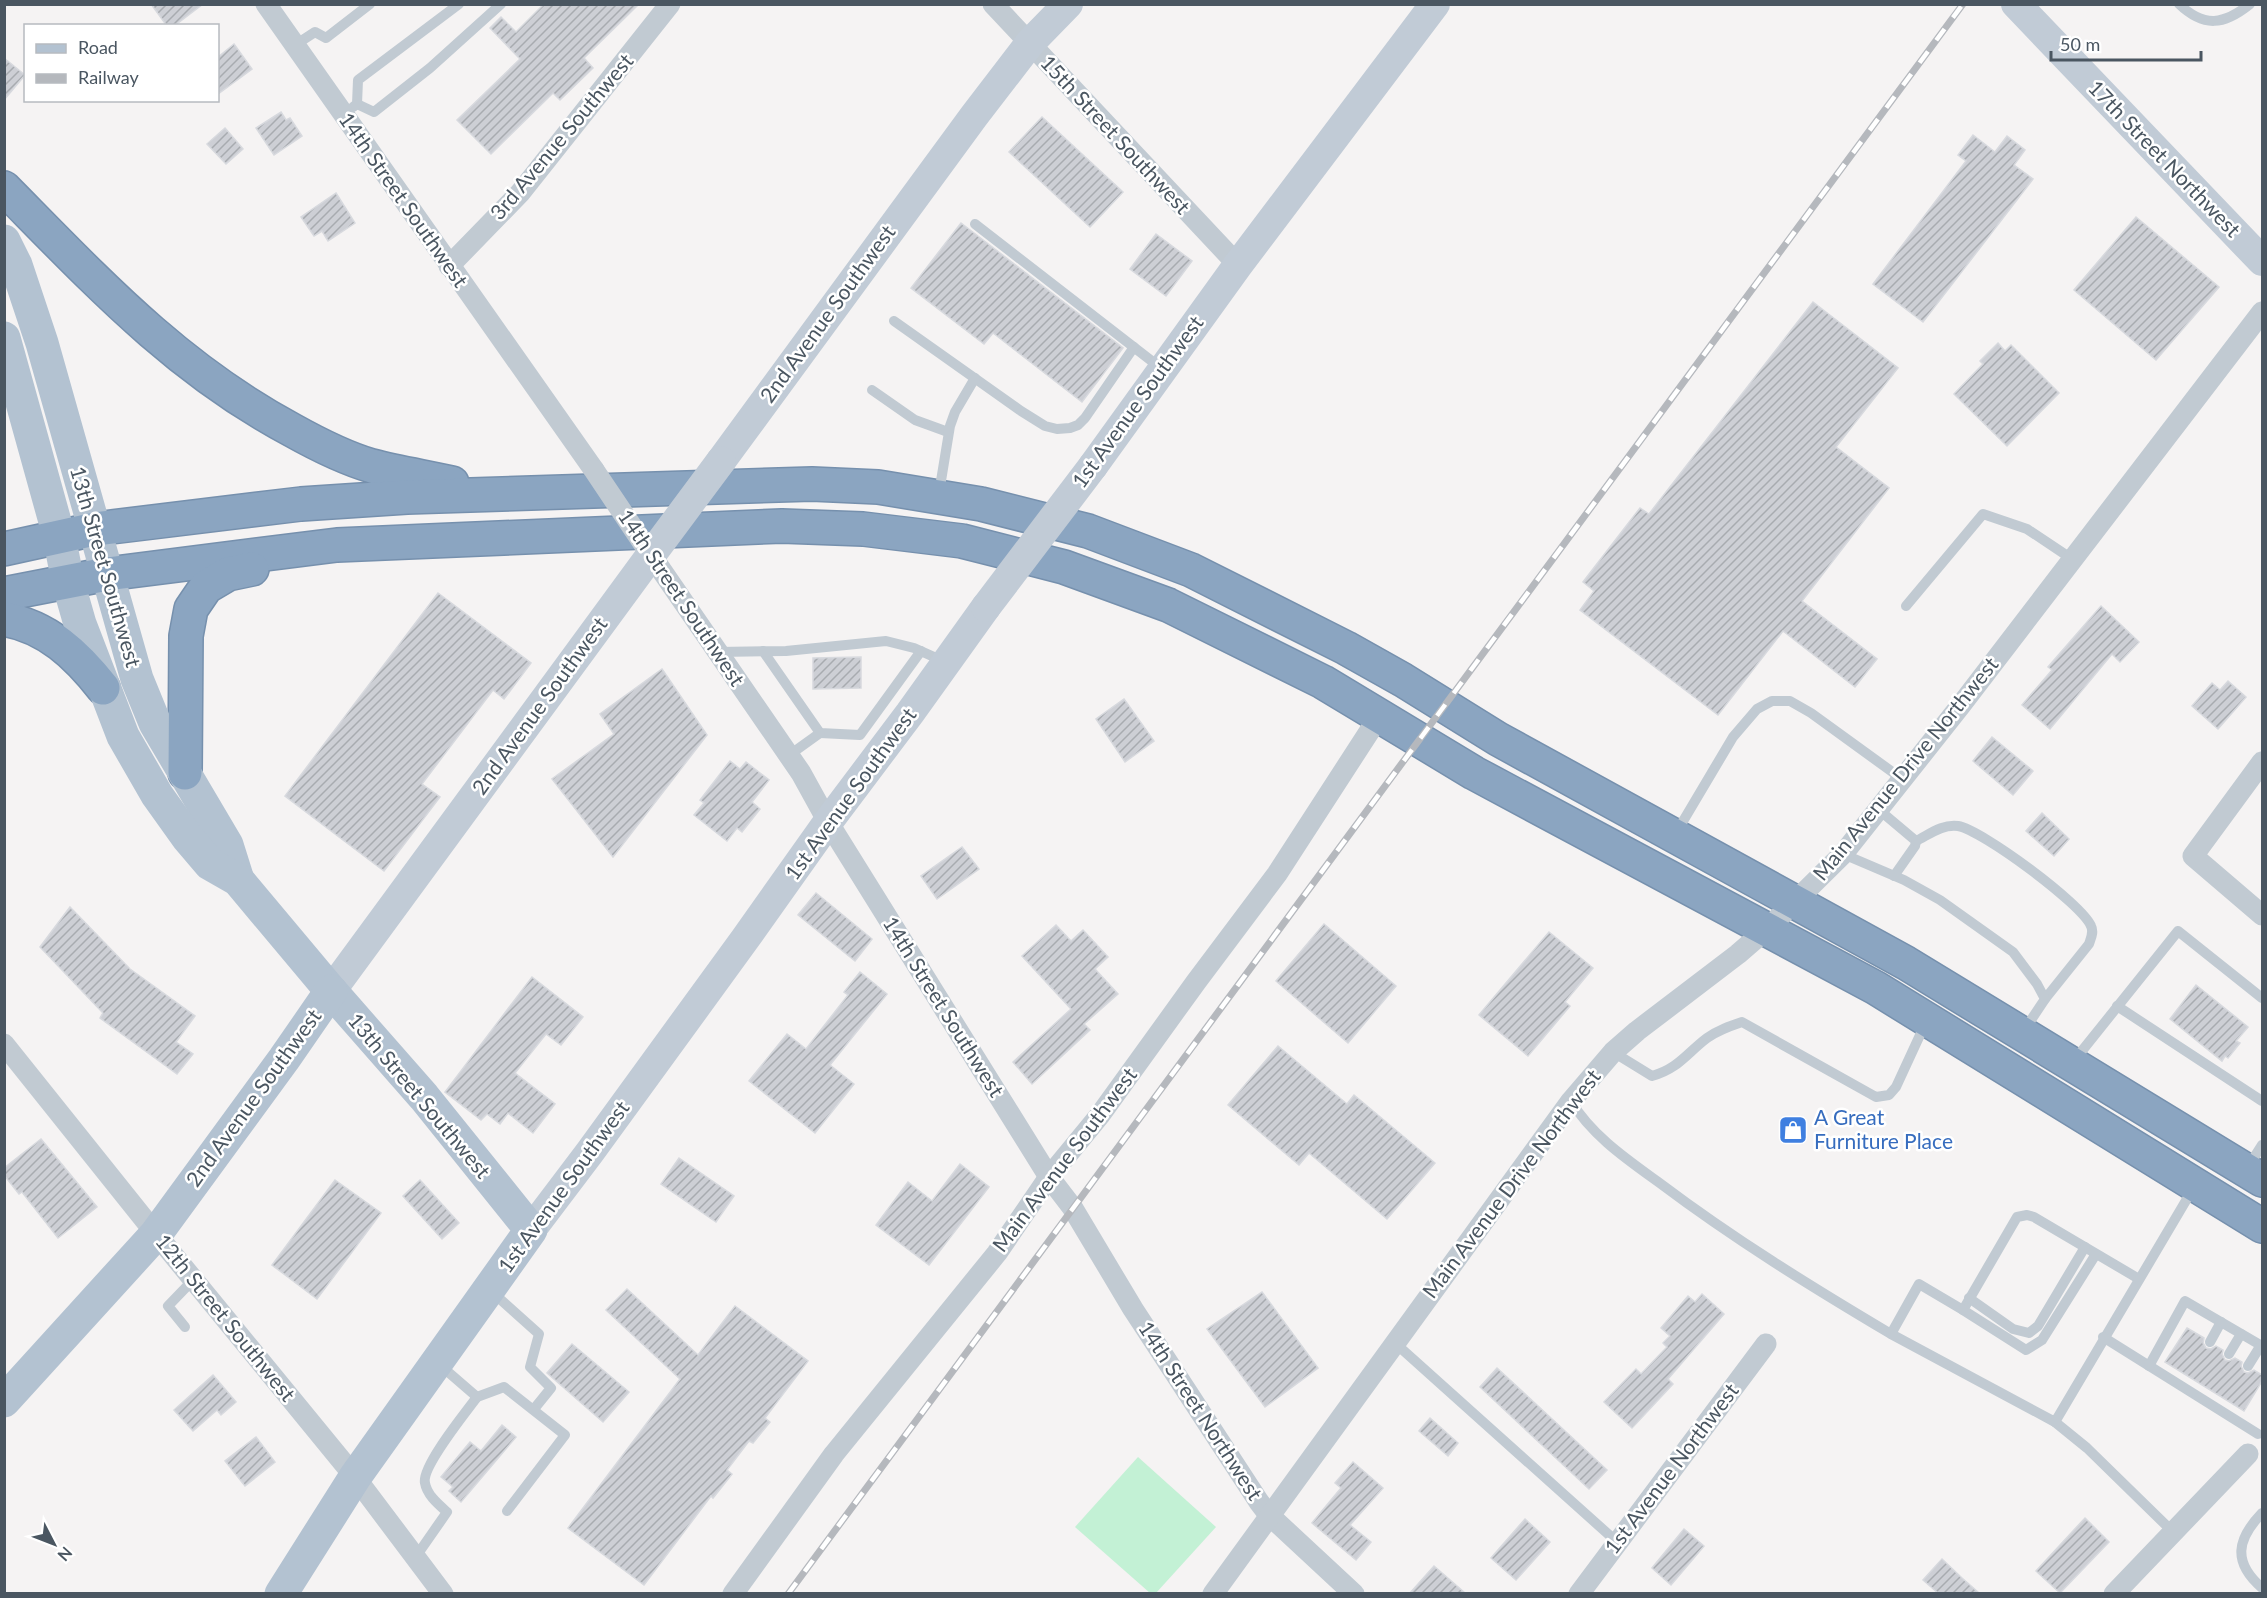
<svg xmlns="http://www.w3.org/2000/svg" width="2267" height="1598" viewBox="0 0 2267 1598" font-family="Lato,sans-serif">
	<style>
		.grass { fill: #c3f1d5 }
		.building { fill: url(#building-hatch); stroke: #d7d9de; stroke-width: 1.5 }
		.lines { fill: none; stroke-linecap: round; stroke-linejoin: round }
		.highway-casing { stroke: #7690ad; stroke-width: 36 }
		.lane { stroke: #c1cad2; stroke-width: 10 }
		.street { stroke: #c1cad2; stroke-width: 21 }
		.secondary { stroke: #c1cbd6; stroke-width: 30 }
		.primary { stroke: #b3c2d1; stroke-width: 33 }
		.highway { stroke: #8ba5c1; stroke-width: 33 }
		.rail-casing { stroke: #b5b8bd; stroke-width: 7 }
		.rail { stroke: #fff; stroke-width: 4.5; stroke-dasharray: 14; stroke-linecap: butt }
		.street-bridge { stroke: #c1cad2; stroke-width: 21 }
		.secondary-bridge { stroke: #c1cbd6; stroke-width: 30 }
		.labels { text-anchor: middle; stroke-width: 5; stroke-linejoin: round; paint-order: stroke }
		.street-label { font-size: 21px; fill: #4a5661; stroke: #fff }
		.shop-label { font-size: 21px; fill: #366cbe; stroke: #fff; text-anchor: start }
	</style>
	<defs>
		<pattern id="building-hatch" width="6" height="6" patternUnits="userSpaceOnUse" patternTransform="scale(1.5)"><rect width="6" height="6" fill="#cdcfd5"/><path d="M-1 1l2-2M0 6l6-6M5 7l2-2" fill="none" stroke="#a8abb0"/></pattern>
	</defs>
	<rect width="100%" height="100%" fill="#f5f3f3"/>
	<!-- grass -->
	<polygon class="grass" points="1138,1457 1216,1527 1156,1593 1150,1593 1075,1527"/>
	<!-- building -->
	<g class="building">
		<polygon points="151,4 203,4 174,26 167,26"/>
		<polygon points="544,4 639,4 584,58 593,68 560,100 553,93 491,154 457,120 520,59 490,28 501,17 516,32"/>
		<polygon points="234,44 252,69 218,94 218,57"/>
		<polygon points="4,58 25,75 4,100"/>
		<polygon points="281,112 286,120 290,118 302,136 274,155 256,128"/>
		<polygon points="1042,117 1123,192 1090,227 1009,152"/>
		<polygon points="225,128 243,149 226,164 207,144"/>
		<polygon points="1973,135 1995,152 2007,136 2025,150 2014,165 2033,179 1923,322 1873,284 1966,161 1958,155"/>
		<polygon points="336,193 355,223 328,241 322,231 314,236 301,217"/>
		<polygon points="2136,217 2219,287 2156,360 2074,290"/>
		<polygon points="961,223 1123,348 1082,402 993,333 984,344 911,288"/>
		<polygon points="1156,234 1192,261 1166,296 1130,269"/>
		<polygon points="1813,302 1898,368 1836,447 1889,488 1802,601 1877,659 1855,687 1783,631 1718,715 1580,610 1594,591 1583,582 1640,508 1649,514"/>
		<polygon points="1998,343 2005,351 2011,345 2059,393 2007,446 1954,394 1983,364 1980,361"/>
		<polygon points="438,593 531,663 504,699 493,690 422,784 440,797 384,871 285,796"/>
		<polygon points="2101,606 2139,642 2120,662 2112,654 2050,729 2022,705 2052,670 2048,667"/>
		<polygon points="861,657 861,688 813,689 813,658"/>
		<polygon points="662,669 707,735 613,857 552,779 614,734 600,714"/>
		<polygon points="2228,681 2246,697 2218,729 2192,706 2212,683 2220,690"/>
		<polygon points="1124,699 1154,741 1125,762 1096,719"/>
		<polygon points="1992,737 2033,771 2013,795 1973,761"/>
		<polygon points="730,761 740,769 746,762 769,780 752,802 760,809 742,832 737,828 727,841 694,815 704,803 700,800"/>
		<polygon points="2042,813 2069,839 2054,856 2026,831"/>
		<polygon points="962,847 979,869 937,899 921,876"/>
		<polygon points="816,893 872,939 855,961 798,915"/>
		<polygon points="70,907 130,969 195,1016 176,1042 193,1054 177,1074 100,1018 103,1013 40,947"/>
		<polygon points="1324,924 1396,986 1348,1043 1276,981"/>
		<polygon points="1056,925 1071,941 1083,930 1108,957 1095,969 1118,994 1084,1024 1090,1030 1032,1084 1013,1062 1071,1009 1022,956"/>
		<polygon points="1549,932 1593,968 1565,1002 1570,1006 1528,1056 1479,1015"/>
		<polygon points="860,972 887,994 830,1065 854,1084 815,1133 749,1081 787,1034 806,1049 848,995 844,992"/>
		<polygon points="532,977 583,1017 561,1045 546,1034 515,1073 555,1104 533,1133 508,1113 500,1124 487,1114 481,1120 445,1092"/>
		<polygon points="2196,985 2248,1027 2236,1041 2240,1043 2228,1058 2225,1056 2222,1061 2170,1019"/>
		<polygon points="1278,1046 1347,1104 1354,1095 1435,1163 1387,1219 1309,1153 1299,1165 1228,1105"/>
		<polygon points="41,1139 97,1207 58,1238 22,1192 19,1194 4,1175 4,1168"/>
		<polygon points="679,1158 734,1196 716,1222 661,1184"/>
		<polygon points="960,1164 989,1187 929,1265 876,1225 908,1182 932,1201"/>
		<polygon points="335,1180 381,1213 317,1299 272,1265"/>
		<polygon points="420,1180 459,1223 442,1239 403,1196"/>
		<polygon points="627,1289 698,1355 735,1306 808,1361 765,1418 770,1422 753,1443 749,1441 727,1470 732,1474 713,1498 711,1496 644,1585 568,1528 680,1379 606,1310"/>
		<polygon points="1262,1292 1318,1368 1265,1407 1207,1329"/>
		<polygon points="1702,1294 1724,1314 1668,1379 1673,1384 1632,1428 1604,1402 1636,1369 1641,1374 1667,1347 1663,1343 1670,1336 1661,1328 1688,1296 1695,1302"/>
		<polygon points="2187,1328 2204,1338 2203,1343 2206,1348 2211,1349 2216,1346 2223,1350 2222,1354 2225,1360 2229,1361 2235,1358 2242,1362 2241,1366 2244,1372 2248,1373 2254,1370 2262,1375 2262,1381 2244,1411 2165,1362"/>
		<polygon points="572,1344 629,1392 603,1422 547,1373"/>
		<polygon points="1497,1368 1607,1470 1589,1489 1480,1387"/>
		<polygon points="213,1375 236,1402 221,1415 217,1410 193,1431 174,1410"/>
		<polygon points="1430,1418 1458,1443 1448,1456 1419,1431"/>
		<polygon points="502,1425 516,1437 461,1502 449,1491 453,1487 441,1477 470,1442 481,1451"/>
		<polygon points="256,1437 275,1462 245,1486 225,1461"/>
		<polygon points="1353,1462 1383,1488 1350,1525 1371,1542 1356,1560 1312,1523 1341,1488 1335,1483"/>
		<polygon points="2085,1518 2109,1542 2060,1593 2036,1571"/>
		<polygon points="1525,1519 1550,1542 1516,1580 1491,1558"/>
		<polygon points="1684,1529 1704,1546 1671,1585 1652,1568"/>
		<polygon points="1942,1559 1962,1578 1979,1593 1938,1593 1923,1580"/>
		<polygon points="1434,1566 1465,1593 1410,1593"/>
	</g>
	<g class="lines">
		<!-- highway casing -->
		<g class="highway-casing">
			<g id="highway">
				<path d="M4 188C96 281 176 368 292 430 317 444 345 458 372 466 398 473 425 477 452 483"/>
				<polyline points="4,549 95,529 301,504 407,497 812,484 878,487 981,504 1088,531 1191,570 1346,648 1403,680 1498,739 1906,963 2262,1180"/>
				<polyline points="4,594 107,574 337,545 782,526 863,529 962,541 1064,567 1168,605 1323,682 1474,773 1876,988 2262,1226"/>
				<path d="M4 619C48 627 77 655 103 688"/>
				<polyline points="185,773 186,636 191,609 206,587 228,574 252,569"/>
			</g>
		</g>
		<!-- lane -->
		<g class="lane">
			<path d="M2179 4C2204 28 2224 25 2250 4"/>
			<polyline points="295,45 315,32 326,38 370,4"/>
			<polyline points="357,104 374,112 430,68 501,4"/>
			<polyline points="353,107 357,104 358,80 459,4"/>
			<polyline points="975,224 1162,369"/>
			<polyline points="894,321 1021,411 1045,426 1057,429 1070,428 1078,425 1085,418 1134,347"/>
			<polyline points="872,390 915,420 948,432"/>
			<polyline points="939,493 950,426 955,412 975,378"/>
			<polyline points="1906,606 1983,514 2027,529 2072,559"/>
			<polyline points="763,651 820,733 860,735 921,651"/>
			<polyline points="718,652 786,651 886,641 914,648 943,661"/>
			<polyline points="788,756 820,733"/>
			<polyline points="1878,809 1916,841 1915,846 1894,876"/>
			<polyline points="1676,833 1733,737 1757,709 1772,701 1790,701 1811,713 1902,779"/>
			<path d="M1916 841C1930 834 1942 824 1958 826 1982 830 2082 904 2091 926 2094 932 2091 938 2089 944L2045 999"/>
			<polyline points="1843,854 1904,880 1940,900 2013,952 2037,984 2045,999 2023,1032"/>
			<polyline points="2117,1006 2262,1101"/>
			<path d="M1613 1052 1652 1076C1678 1069 1687 1053 1707 1038 1718 1030 1730 1026 1742 1022L1876 1097 1889 1095 1896 1087 1926 1022"/>
			<polyline points="2073,1062 2178,931 2262,998"/>
			<path d="M1571 1101C1592 1136 1628 1160 1661 1184 1734 1239 1812 1287 1891 1334"/>
			<polyline points="2248,1167 2262,1145"/>
			<polyline points="2096,1254 2042,1340 2026,1350 1963,1310 2017,1217 2027,1215 2034,1217 2139,1279"/>
			<polyline points="491,1291 539,1334 530,1367 551,1388 534,1409"/>
			<polyline points="1969,1298 2013,1329 2029,1333 2038,1326 2085,1247"/>
			<polyline points="1963,1310 1919,1284 1891,1334 2055,1422 2194,1187"/>
			<polyline points="185,1327 168,1306 194,1279"/>
			<polyline points="2103,1337 2258,1434"/>
			<polyline points="2210,1342 2221,1322"/>
			<polyline points="1395,1343 1617,1542"/>
			<polyline points="2229,1354 2241,1334"/>
			<polyline points="2149,1366 2185,1301 2262,1346"/>
			<polyline points="2248,1366 2261,1345"/>
			<polyline points="477,1397 504,1387 565,1435 507,1511"/>
			<polyline points="2055,1422 2087,1448 2173,1532"/>
			<path d="M2262 1513C2237 1539 2232 1562 2262 1588"/>
			<path d="M415 1558 447 1512C438 1504 427 1495 425 1483 421 1467 466 1412 477 1397L440 1365"/>
		</g>
		<!-- street -->
		<g class="street">
			<polyline points="266,4 594,470"/>
			<polyline points="993,4 1238,265"/>
			<polyline points="449,266 520,193 670,4"/>
			<polyline points="651,555 801,773 828,822 1049,1177 1072,1207 1133,1309 1259,1502 1269,1515 1354,1594"/>
			<polyline points="2262,762 2193,856 2262,915"/>
			<polyline points="4,1044 156,1234 355,1477 443,1594"/>
			<polyline points="733,1594 834,1454 997,1253 1049,1177 1100,1115 1196,982 1277,874 1380,715"/>
			<polyline points="1213,1594 1571,1101 1613,1052 1637,1031 1738,954 1768,928 1843,854 1961,705 2262,312"/>
			<polyline points="1579,1594 1766,1344"/>
			<polyline points="2114,1594 2248,1454"/>
		</g>
		<!-- secondary -->
		<g class="secondary">
			<polyline points="2016,4 2262,261"/>
			<polyline points="721,461 974,116 1030,43 1068,4"/>
			<polyline points="1093,466 1238,265 1435,4"/>
			<polyline points="331,991 651,555"/>
			<polyline points="531,1230 590,1152 745,939 828,822 910,713 986,607"/>
		</g>
		<!-- primary -->
		<g class="primary">
			<polyline points="4,241 16,265 42,343 137,679 155,723 227,845 238,880"/>
			<polyline points="4,338 59,536 68,582 80,624 123,736 157,795 187,837 210,864 238,880 331,991 424,1097 531,1230 355,1477 281,1594"/>
			<polyline points="4,1401 156,1234 284,1059 331,991"/>
		</g>
		<!-- highway -->
		<use href="#highway" class="highway"/>
		<!-- rail casing -->
		<g class="rail-casing">
			<polyline id="rail" points="788,1594 1963,4"/>
		</g>
		<!-- rail -->
		<use href="#rail" class="rail"/>
		<!-- street-bridge -->
		<polyline class="street-bridge" points="594,470 651,555"/>
		<!-- secondary-bridge -->
		<g class="secondary-bridge">
			<polyline points="651,555 721,461"/>
			<polyline points="986,607 1093,466"/>
		</g>
	</g>
	<!-- icons -->
	<defs>
		<g id="shop-square" transform="scale(1.5)"><rect x="-9" y="-9" width="18" height="18" rx="4" fill="#3f7fe0" stroke="#fff"/><path d="M-5-2.5h2.3a2.7 3.5 0 0 1 5.4 0H5L5.5 6h-11ZM-1.5-2.5h3a1.5 2.3 0 0 0-3 0Z" fill="#fff"/></g>
	</defs>
	<g fill-rule="evenodd">
		<use href="#shop-square" x="1793" y="1130"/>
	</g>
	<g class="labels">
		<!-- street labels -->
		<g class="street-label">
			<text transform="translate(1115 135) rotate(47)" y="7">15th Street Southwest</text>
			<text transform="translate(562 137) rotate(-50)" y="7">3rd Avenue Southwest</text>
			<text transform="translate(2164 159) rotate(46)" y="7">17th Street Northwest</text>
			<text transform="translate(403 200) rotate(55)" y="7">14th Street Southwest</text>
			<text transform="translate(828 314) rotate(-54)" y="7">2nd Avenue Southwest</text>
			<text transform="translate(1138 402) rotate(-54)" y="7">1st Avenue Southwest</text>
			<text transform="translate(105 567) rotate(74)" y="7">13th Street Southwest</text>
			<text transform="translate(681 598) rotate(56)" y="7">14th Street Southwest</text>
			<text transform="translate(540 706) rotate(-54)" y="7">2nd Avenue Southwest</text>
			<text transform="translate(1906 769) rotate(-51)" y="7">Main Avenue Drive Northwest</text>
			<text transform="translate(851 794) rotate(-54)" y="7">1st Avenue Southwest</text>
			<text transform="translate(943 1007) rotate(58)" y="7">14th Street Southwest</text>
			<text transform="translate(419 1096) rotate(50)" y="7">13th Street Southwest</text>
			<text transform="translate(254 1098) rotate(-54)" y="7">2nd Avenue Southwest</text>
			<text transform="translate(1065 1160) rotate(-53)" y="7">Main Avenue Southwest</text>
			<text transform="translate(1512 1184) rotate(-53)" y="7">Main Avenue Drive Northwest</text>
			<text transform="translate(564 1187) rotate(-54)" y="7">1st Avenue Southwest</text>
			<text transform="translate(225 1318) rotate(51)" y="7">12th Street Southwest</text>
			<text transform="translate(1200 1411) rotate(57)" y="7">14th Street Northwest</text>
			<text transform="translate(1672 1469) rotate(-53)" y="7">1st Avenue Northwest</text>
		</g>
		<!-- shop labels -->
		<g class="shop-label">
			<text x="1814" y="1125">A Great<tspan x="1814" dy="24">Furniture Place</tspan></text>
		</g>
	</g>
	<!-- border -->
	<rect width="2267" height="1598" fill="none" stroke="#4a5661" stroke-width="12"/>
	<!-- legend -->
	<rect x="24" y="24" width="195" height="78" fill="#ffffff" stroke="#b7bbc0" stroke-width="1.5"/>
	<rect x="36" y="44" width="30" height="9" fill="#b3c2d1" stroke="#b7bbc0" stroke-width="1.5"/>
	<text x="78" y="54" font-size="18" fill="#4a5661">Road</text>
	<rect x="36" y="74" width="30" height="9" fill="#b5b8bd" stroke="#b7bbc0" stroke-width="1.5"/>
	<text x="78" y="84" font-size="18" fill="#4a5661">Railway</text>
	<!-- north arrow -->
	<g transform="translate(54 1544) rotate(132)" stroke="#ffffff" stroke-width="4.5" paint-order="stroke">
	<path d="M0-4.5L10 22L0 15L-10 22Z" fill="#4a5661"/>
	<text y="-9" font-size="16" font-weight="bold" text-anchor="middle" fill="#4a5661">N</text>
	</g>
	<!-- scale -->
	<path d="M2051 51v9h150v-9" fill="none" stroke="#4a5661" stroke-width="3"/>
	<text x="2060" y="51" font-size="18" fill="#4a5661" stroke="#ffffff" stroke-width="4.5" paint-order="stroke">50 m</text>
</svg>
